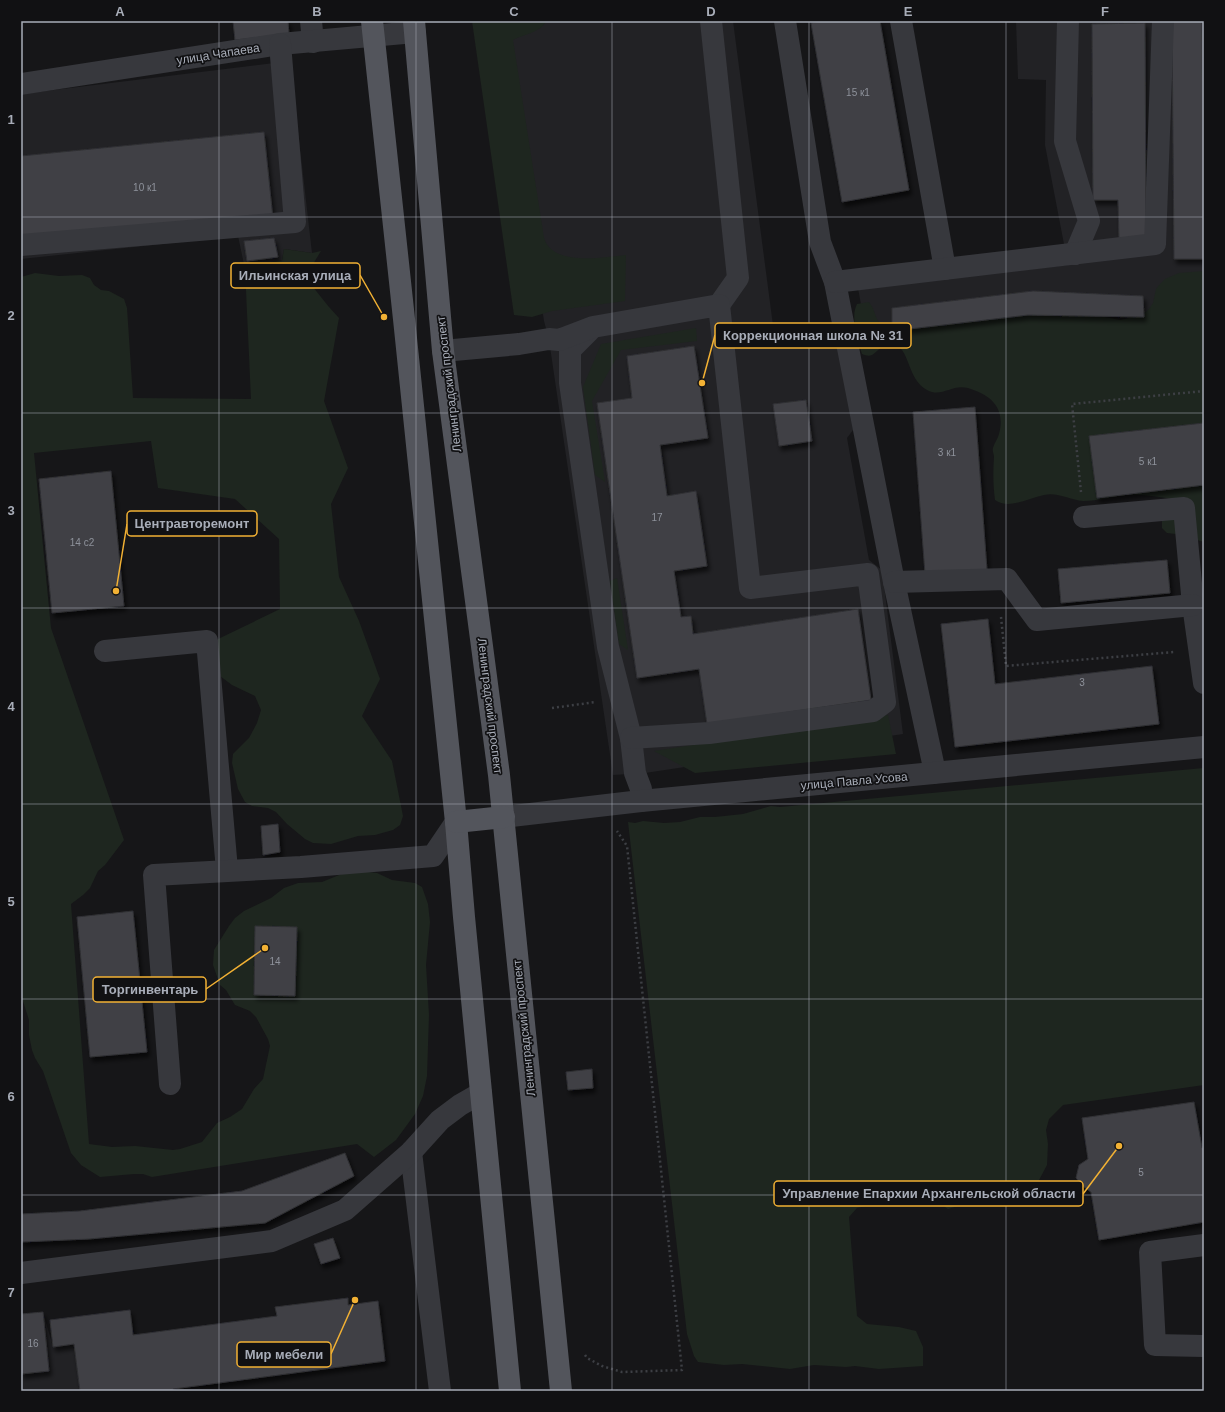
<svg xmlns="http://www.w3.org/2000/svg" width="1225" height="1412" viewBox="0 0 1225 1412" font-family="Helvetica,sans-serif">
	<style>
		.built { fill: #222225 }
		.green { fill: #1e261f }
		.building { fill: #404145; stroke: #303034; filter: url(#shadow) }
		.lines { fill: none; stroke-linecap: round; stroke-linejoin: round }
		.path { stroke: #3d3f44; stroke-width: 2.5; stroke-dasharray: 2 3; stroke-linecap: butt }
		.minor { stroke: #37383d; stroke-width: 22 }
		.major { stroke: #53555c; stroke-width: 22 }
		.grid { fill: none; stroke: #a8adb8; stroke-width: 1; stroke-opacity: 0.55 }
		.labels { text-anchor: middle; stroke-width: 3.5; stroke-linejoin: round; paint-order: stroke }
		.number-label { font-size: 10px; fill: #8e929b }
		.street-label { font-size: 12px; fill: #a8adb8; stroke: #111113 }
		.leader { fill: none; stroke: #f2b134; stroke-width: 1.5 }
		.callout-dot { fill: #f2b134; stroke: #111113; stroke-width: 1.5 }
		.callout { fill: #111113; stroke: #f2b134; stroke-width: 1.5 }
		.callout-label { font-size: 13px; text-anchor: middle; font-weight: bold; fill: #a8adb8 }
		.neatline { fill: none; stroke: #a8adb8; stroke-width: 1.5 }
		.grid-label { font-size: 13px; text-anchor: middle; font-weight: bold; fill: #a8adb8 }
	</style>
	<defs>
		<filter id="shadow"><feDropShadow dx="2.5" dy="4.5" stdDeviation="2" flood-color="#0009"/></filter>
	</defs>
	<rect width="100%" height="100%" fill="#161618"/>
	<!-- built -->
	<g class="built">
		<polygon points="521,21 733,21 774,333 838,323 856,426 847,438 869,560 882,570 903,734 645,773 613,775 549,340 544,321 519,153 496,30"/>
		<polygon points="1016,21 1204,21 1204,317 1020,313 866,332 858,288 1068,265 1045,145 1046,80 1018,79"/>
		<polygon points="290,61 312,253 284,249 282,260 261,264 245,269 238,236 21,259 21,94"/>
		<polygon points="43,1312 53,1347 74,1344 80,1391 21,1391 21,1314"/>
	</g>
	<!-- green -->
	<g class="green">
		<path d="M472 21H546C542 32 522 35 513 40L544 238C553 267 603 257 626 255L625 301 552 311 532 317 514 315Z"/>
		<polygon points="284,249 312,253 321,251 310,269 313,287 329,307 339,318 324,401 348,468 331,504 339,577 359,621 380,679 362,716 392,761 403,816 400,825 393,830 375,835 358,836 331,844 313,843 305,839 287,824 276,812 268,808 252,806 245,802 238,789 232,763 233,754 249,738 257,723 261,710 255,696 232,685 220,676 216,640 280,609 279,539 235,499 158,488 151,441 34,453 51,628 124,840 105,865 98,871 90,888 83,895 71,904 89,1144 112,1147 135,1146 173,1150 180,1149 202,1142 217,1123 230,1117 242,1109 254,1089 263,1079 270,1046 268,1039 256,1017 250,1011 235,1005 226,990 220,985 213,965 214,950 229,926 235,918 244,911 271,898 284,888 298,883 322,882 344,873 360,871 377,873 392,880 415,883 422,887 428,904 430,922 426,965 429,1015 427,1076 423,1096 415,1114 396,1140 374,1157 357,1144 152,1177 143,1174 134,1174 100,1177 81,1165 71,1153 43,1071 35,1058 32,1050 29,1035 29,1020 22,998 21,983 21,277 35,273 59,276 82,275 90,278 94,285 101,290 109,291 124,299 127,308 133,398 251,399 245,269 261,264 282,260"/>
		<path d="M1204 271V542L1176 534 1167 533 1162 528V521L1172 499C1158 497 1143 494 1129 495 1114 496 1098 501 1083 501 1070 500 1058 492 1044 495 1028 498 1009 510 995 500 993 485 993 471 994 457 994 454 992 451 993 448 994 443 998 439 999 434 1006 408 991 395 968 388 951 384 942 398 927 390 907 379 911 352 895 344 891 344 886 345 882 347 874 352 873 359 862 354 858 341 850 317 857 304L869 302C875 309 875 319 881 325L897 324 948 315 1090 314 1120 320 1129 318 1143 314 1149 309 1153 303 1156 289 1160 284 1165 279 1179 273Z"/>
		<polygon points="696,328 697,341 621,350 592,401 605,482 595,475 583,387 601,344"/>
		<polygon points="617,578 628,650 619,644 610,581"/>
		<polygon points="888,715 896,754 695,773 654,751"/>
		<polygon points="1204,768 1204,1085 1063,1105 1049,1119 1046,1130 1048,1144 1047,1165 1038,1182 948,1209 929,1196 909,1196 857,1208 849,1217 857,1316 867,1324 899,1327 916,1331 923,1347 923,1366 879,1369 855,1366 846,1367 814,1365 790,1369 742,1364 724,1365 698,1362 694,1356 687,1334 628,822 635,823 643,821 664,823 680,822 700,817 715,817 743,814 771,806 780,807"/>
	</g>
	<!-- building -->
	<g class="building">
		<polygon points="233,21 288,21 289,34 235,40"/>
		<polygon points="822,21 880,21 909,190 842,202 811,23"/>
		<polygon points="1172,21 1202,21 1204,259 1174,259"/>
		<polygon points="1145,23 1146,239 1119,239 1118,200 1093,200 1092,24"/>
		<polygon points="264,132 273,219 21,248 21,156"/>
		<polygon points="274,238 278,257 247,261 244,241"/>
		<polygon points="1033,291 1143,296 1144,317 1028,315 892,331 892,308"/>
		<polygon points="694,346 708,438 660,445 667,496 696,491 707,566 674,571 681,617 691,616 693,634 858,609 871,700 707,724 699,669 637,678 597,403 632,398 627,356"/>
		<polygon points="806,400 812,441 779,446 773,404"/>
		<polygon points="975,407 987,570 925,574 913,412"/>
		<polygon points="1204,423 1204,485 1097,498 1089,436"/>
		<polygon points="111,471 124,606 52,613 39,479"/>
		<polygon points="1167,560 1170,593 1061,603 1058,569"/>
		<polygon points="988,619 995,684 1152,666 1159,724 955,747 941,624"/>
		<polygon points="278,824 280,852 263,855 261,826"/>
		<polygon points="133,911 147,1052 90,1057 77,917"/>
		<polygon points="255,926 297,927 295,996 254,995"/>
		<polygon points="592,1069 593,1088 568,1090 566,1072"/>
		<polygon points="1194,1102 1202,1148 1204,1148 1204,1222 1099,1240 1091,1192 1084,1187 1076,1178 1079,1165 1088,1159 1082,1118"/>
		<polygon points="345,1153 354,1176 265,1223 89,1239 21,1242 21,1214 80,1211 242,1191"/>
		<polygon points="333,1238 340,1258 321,1264 314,1244"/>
		<polygon points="348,1298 348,1305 378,1301 385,1361 173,1389 173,1391 80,1391 74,1344 53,1347 50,1320 130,1310 133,1335 277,1316 275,1307"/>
		<polygon points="43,1312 49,1371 21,1374 21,1314"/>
	</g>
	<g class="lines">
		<!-- path -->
		<g class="path">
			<polyline points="1081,492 1072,404 1204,391"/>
			<polyline points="1001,617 1006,666 1174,652"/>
			<polyline points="552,708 596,702"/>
			<polyline points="585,1355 587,1358 602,1366 622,1372 682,1370 627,846 617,831"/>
		</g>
		<!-- minor -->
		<g class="minor">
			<polyline points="311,21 313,42"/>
			<polyline points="711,21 738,278 719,305"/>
			<polyline points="785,21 820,242 835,282 894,582 933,763 933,773"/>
			<polyline points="901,21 945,269"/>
			<polyline points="1068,21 1065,141 1089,221 1075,254"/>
			<polyline points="21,84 280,44 415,32"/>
			<polyline points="21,245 295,222 280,44"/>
			<polyline points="835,282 1155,244 1163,21"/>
			<polyline points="589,331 570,350 570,383 608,647 631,738 635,773 641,789 641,801"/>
			<polyline points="443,351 519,344 549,339 559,340 593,327 719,305 750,588 868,574 885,702 873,711 709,733 631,738"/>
			<polyline points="1084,517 1184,508 1193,605 1204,683"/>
			<polyline points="894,582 1007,579 1037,620 1193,605"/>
			<polyline points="105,651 207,641 227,870"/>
			<polyline points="504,817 641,801 1204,747"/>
			<polyline points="170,1084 154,875 301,867 433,856 456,822"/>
			<polyline points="411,1152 440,1391"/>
			<polyline points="1204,1245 1150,1252 1155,1345 1204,1346"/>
			<polyline points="21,1273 272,1241 345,1210 411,1152 440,1120 460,1105 481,1093"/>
		</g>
		<!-- major -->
		<g class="major">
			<polyline points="372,21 404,319 456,822 464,917 510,1391"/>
			<polyline points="414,21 443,351 499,775 561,1391"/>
			<polyline points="456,822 504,817"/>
		</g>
	</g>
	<!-- grid -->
	<path class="grid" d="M219 21V1391M416 21V1391M612 21V1391M809 21V1391M1006 21V1391M21 217H1204M21 413H1204M21 608H1204M21 804H1204M21 999H1204M21 1195H1204"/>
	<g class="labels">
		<!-- number labels -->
		<g class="number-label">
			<text x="858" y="96">15 к1</text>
			<text x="145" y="191">10 к1</text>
			<text x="947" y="456">3 к1</text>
			<text x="1148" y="465">5 к1</text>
			<text x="657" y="521">17</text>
			<text x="82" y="546">14 с2</text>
			<text x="1082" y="686">3</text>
			<text x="275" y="965">14</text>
			<text x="1141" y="1176">5</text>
			<text x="33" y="1347">16</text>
		</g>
		<!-- street labels -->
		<g class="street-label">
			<text transform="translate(218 54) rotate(-9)" y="4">улица Чапаева</text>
			<text transform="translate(449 384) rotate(-97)" y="4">Ленинградский проспект</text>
			<text transform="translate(490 706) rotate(83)" y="4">Ленинградский проспект</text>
			<text transform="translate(854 781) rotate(-5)" y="4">улица Павла Усова</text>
			<text transform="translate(524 1028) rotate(-96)" y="4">Ленинградский проспект</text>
		</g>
	</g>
	<!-- callouts -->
	<path class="leader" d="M384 317L360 275M702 383L715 335M116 591L127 524M265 948L206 989M1119 1146L1083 1194M355 1300L331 1354"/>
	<g class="callout-dot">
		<circle cx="384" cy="317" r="4"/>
		<circle cx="702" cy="383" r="4"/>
		<circle cx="116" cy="591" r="4"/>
		<circle cx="265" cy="948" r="4"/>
		<circle cx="1119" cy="1146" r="4"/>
		<circle cx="355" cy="1300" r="4"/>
	</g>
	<g class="callout">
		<rect x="231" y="263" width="129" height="25" rx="4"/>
		<rect x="715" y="323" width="196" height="25" rx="4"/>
		<rect x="127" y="511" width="130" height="25" rx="4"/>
		<rect x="93" y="977" width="113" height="25" rx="4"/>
		<rect x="774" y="1181" width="309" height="25" rx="4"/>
		<rect x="237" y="1342" width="94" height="25" rx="4"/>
	</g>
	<g class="callout-label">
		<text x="295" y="280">Ильинская улица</text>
		<text x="813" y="340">Коррекционная школа № 31</text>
		<text x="192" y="528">Центравторемонт</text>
		<text x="150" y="994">Торгинвентарь</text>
		<text x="929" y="1198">Управление Епархии Архангельской области</text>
		<text x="284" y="1359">Мир мебели</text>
	</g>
	<!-- border -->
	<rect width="1225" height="1412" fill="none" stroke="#111113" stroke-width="44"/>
	<rect x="22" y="22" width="1181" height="1368" class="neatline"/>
	<g class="grid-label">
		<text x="120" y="16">A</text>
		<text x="317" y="16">B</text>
		<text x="514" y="16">C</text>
		<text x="711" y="16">D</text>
		<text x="908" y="16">E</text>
		<text x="1105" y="16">F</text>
		<text x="11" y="124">1</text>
		<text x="11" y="320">2</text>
		<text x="11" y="515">3</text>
		<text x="11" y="711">4</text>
		<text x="11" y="906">5</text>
		<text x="11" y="1101">6</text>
		<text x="11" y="1297">7</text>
	</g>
</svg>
